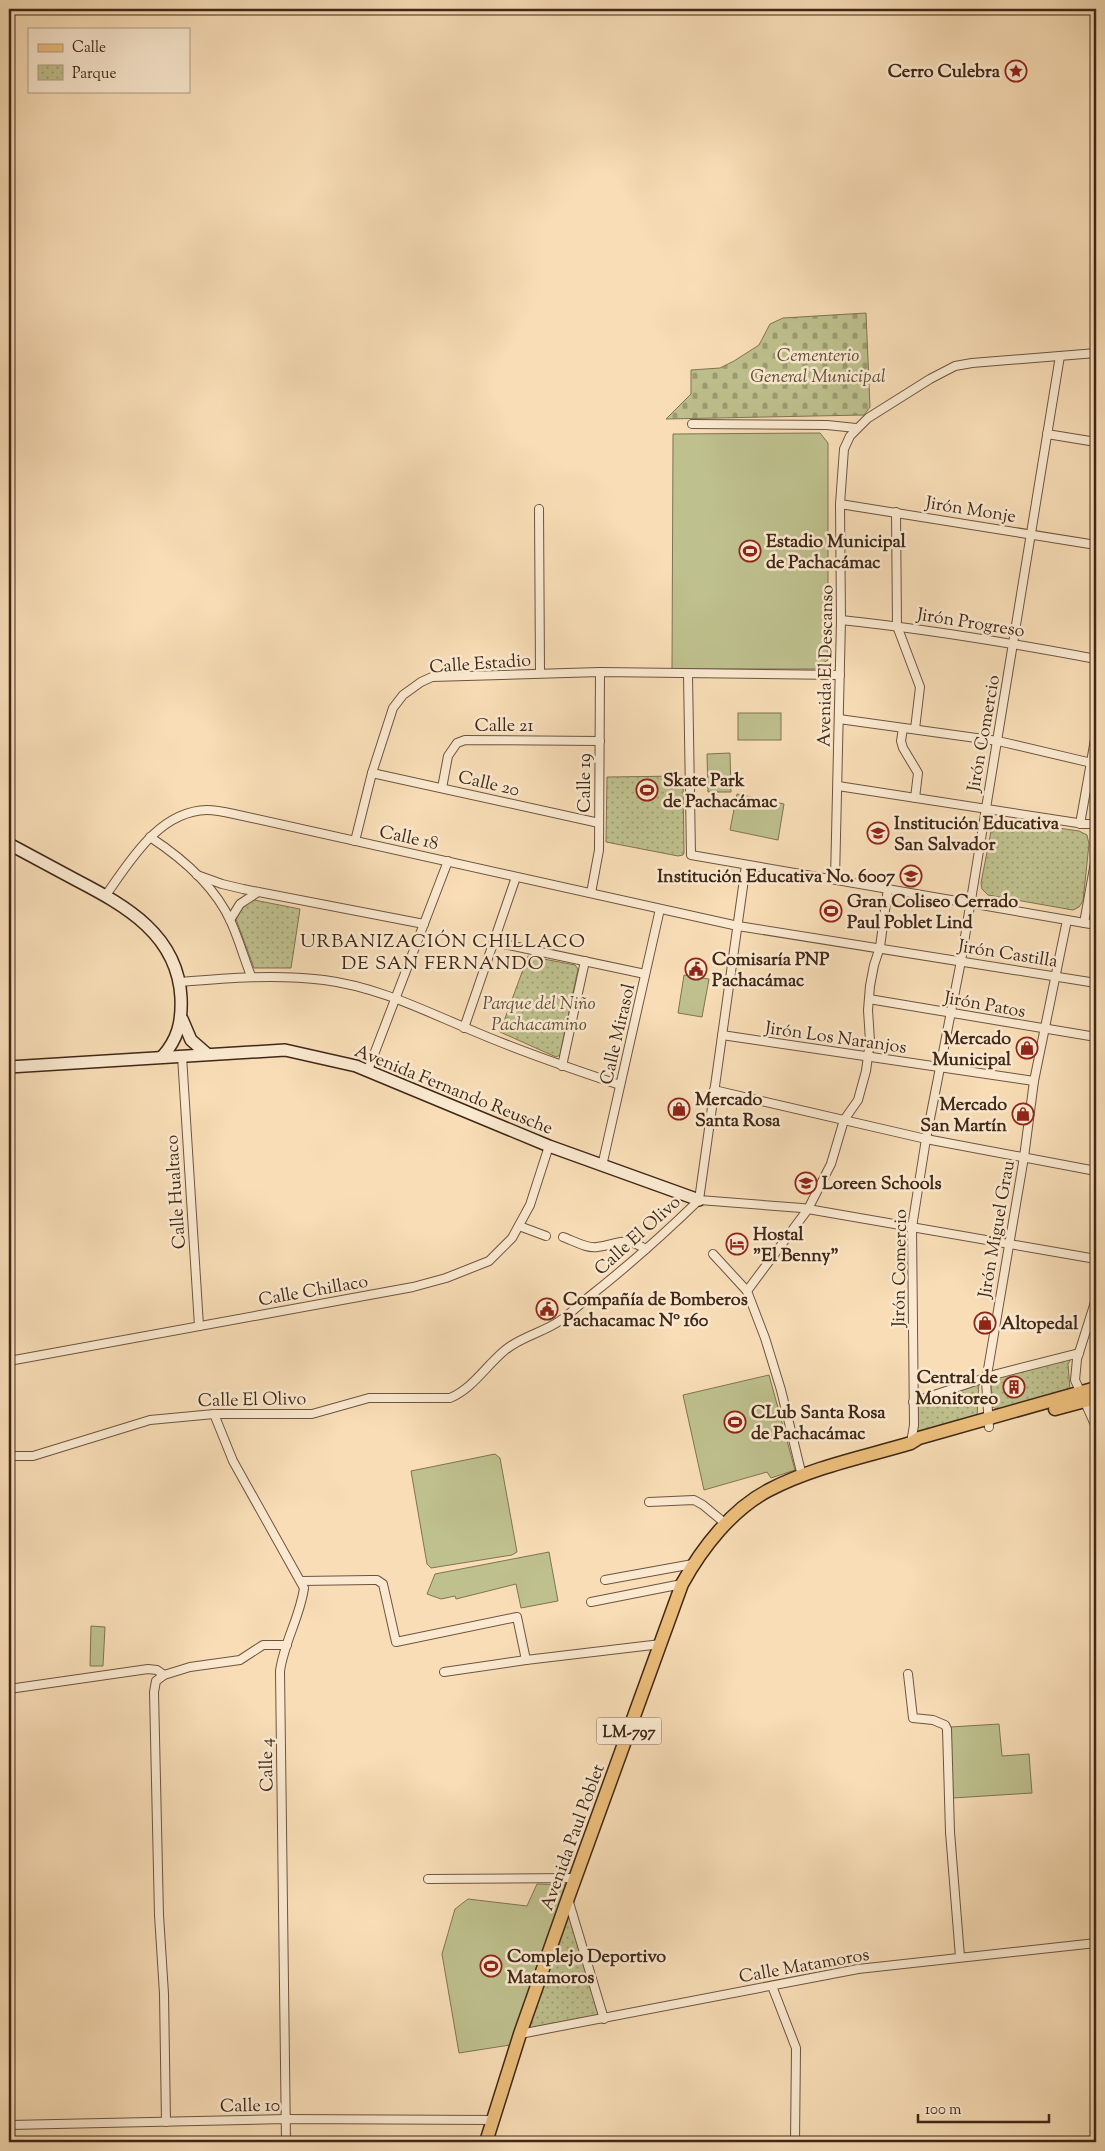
<svg xmlns="http://www.w3.org/2000/svg" width="1105" height="2151" viewBox="0 0 1105 2151" font-family="'Sorts Mill Goudy',serif">
	<style>
		.green { fill: #bec08d; stroke: #7f7452 }
		.cemetery { fill: url(#cemetery-stones); stroke: #7f7452 }
		.park { fill: url(#park-dots); stroke: #7f7452 }
		.lines { fill: none; stroke-linecap: round; stroke-linejoin: round }
		.street-casing { stroke: #6e543f; stroke-width: 10 }
		.secondary-casing { stroke: #402717; stroke-width: 14 }
		.primary-casing { stroke: #402717; stroke-width: 15 }
		.street { stroke: #fae9d0; stroke-width: 8 }
		.secondary { stroke: #fae9d0; stroke-width: 11 }
		.primary { stroke: #ecbe7b; stroke-width: 12 }
		.labels { text-anchor: middle; stroke-width: 5; stroke-linejoin: round; paint-order: stroke }
		.shield { fill: #fae9d0; stroke: #78614e; stroke-width: 1 }
		.shield-label { font-size: 16px; font-weight: bold; fill: #402717 }
		.poi-label { font-size: 18px; font-weight: bold; fill: #402717; stroke: #fae9d0; text-anchor: start }
		.park-label { font-size: 18px; font-style: italic; fill: #604d34; stroke: #fae9d0 }
		.street-label { font-size: 18px; fill: #402717; stroke: #fae9d0 }
		.neighbourhood-label { font-size: 19px; letter-spacing: 1px; fill: #402717; stroke: #fae9d0 }
	</style>
	<defs>
		<pattern id="cemetery-stones" width="16" height="16" patternUnits="userSpaceOnUse" patternTransform="scale(1.25)"><rect width="16" height="16" fill="#bec08d"/><path d="M2 7V4a2 2 0 0 1 4 0v3zM10 15v-3a2 2 0 0 1 4 0v3z" fill="#9c9c72"/></pattern>
		<pattern id="park-dots" width="8" height="8" patternUnits="userSpaceOnUse" patternTransform="scale(1.25)"><rect width="8" height="8" fill="#bec08d"/><path d="M2 2h.1M6 6h.1" fill="none" stroke="#9c9c72" stroke-width="1.8" stroke-linecap="round"/></pattern>
	</defs>
	<rect width="100%" height="100%" fill="#f8ddb6"/>
	<filter id="stains"><feTurbulence type="fractalNoise" baseFrequency=".004" numOctaves="4"/><feColorMatrix values="0 0 0 0 .2 0 0 0 0 .09 0 0 0 0 .02 0 0 0 .5 -.17"/></filter>
	<radialGradient id="worn" r=".72"><stop offset=".6" stop-color="#630" stop-opacity="0"/><stop offset="1" stop-color="#630" stop-opacity=".3"/></radialGradient>
	<!-- green -->
	<g class="green">
		<polygon points="820,433 828,443 828,660 823,663 819,669 672,669 673,434"/>
		<rect x="738" y="713" width="43" height="27"/>
		<polygon points="730,753 731,792 708,792 707,754"/>
		<polygon points="737,794 784,804 778,840 730,830"/>
		<polygon points="684,975 709,979 702,1017 678,1013"/>
		<polygon points="769,1375 795,1470 771,1478 767,1472 704,1490 683,1395"/>
		<polygon points="495,1454 500,1458 517,1552 512,1555 431,1568 427,1564 411,1471"/>
		<polygon points="549,1552 558,1601 521,1608 516,1584 456,1599 455,1596 441,1599 427,1594 435,1574"/>
		<polygon points="91,1626 105,1627 103,1666 90,1666"/>
		<polygon points="999,1724 1002,1756 1029,1754 1032,1793 953,1798 950,1727"/>
		<polygon points="537,1884 568,1885 510,2045 459,2053 442,1954 455,1909 468,1899 527,1906"/>
	</g>
	<!-- cemetery -->
	<polygon class="cemetery" points="866,313 870,407 864,415 666,419 691,394 691,370 720,368 734,361 759,345 770,324 783,318"/>
	<!-- park -->
	<g class="park">
		<polygon points="683,776 684,853 683,855 678,856 606,842 607,777"/>
		<polygon points="1002,820 1079,831 1087,835 1089,844 1083,901 1079,907 1073,910 1067,909 988,895 982,889 981,883 992,826 996,821"/>
		<path d="M254 900 300 909 291 968H254L236 919C237 909 244 902 254 900Z"/>
		<polygon points="528,956 575,965 578,969 560,1055 556,1057 500,1032"/>
		<polygon points="1073,1355 1068,1364 1070,1390 998,1410 991,1406 991,1379"/>
		<polygon points="979,1381 977,1417 964,1421 957,1420 948,1423 944,1427 915,1433 915,1402"/>
		<polygon points="568,1913 571,1913 600,2019 525,2031"/>
	</g>
	<g class="lines">
		<!-- street casing -->
		<g class="street-casing">
			<g id="street">
				<polyline points="692,424 827,425 856,428"/>
				<polyline points="1047,434 1096,442"/>
				<polyline points="840,504 1096,545"/>
				<polyline points="539,509 540,673"/>
				<polyline points="896,512 897,626 920,687 915,729"/>
				<path d="M841 620C927 629 1011 643 1096 659"/>
				<polyline points="688,675 691,855 1096,925"/>
				<polyline points="839,719 998,741 1096,764"/>
				<polyline points="903,728 901,741 903,748 918,773 915,798"/>
				<polyline points="372,773 599,823"/>
				<polyline points="838,786 1084,824 1096,824"/>
				<polyline points="442,788 448,756 457,743 465,740 600,741"/>
				<polyline points="1080,824 1096,734"/>
				<path d="M150 837C182 858 215 886 231 922 239 940 244 958 251 976"/>
				<polyline points="355,841 372,773 393,708 403,695 421,682 432,677 600,672 840,675"/>
				<polyline points="197,875 222,884 243,889 424,924"/>
				<polyline points="835,879 841,620 840,504 844,449 850,436 868,418 930,379 955,366 972,363 1096,353"/>
				<polyline points="591,893 599,850 600,672"/>
				<path d="M106 895C130 861 159 811 207 810 216 810 225 812 234 814L738 926 1096 983"/>
				<polyline points="230,920 240,904 258,892"/>
				<polyline points="1084,923 1096,857"/>
				<polyline points="494,942 645,974"/>
				<path d="M180 982C228 978 276 974 324 980 379 987 427 1012 478 1033 525 1053 572 1069 620 1085"/>
				<polyline points="869,999 1096,1037"/>
				<polyline points="464,1028 516,877"/>
				<polyline points="722,1035 1034,1081"/>
				<polyline points="182,1056 199,1326"/>
				<polyline points="562,1066 585,961"/>
				<polyline points="368,1070 448,861"/>
				<polyline points="714,1090 926,1139 1096,1171"/>
				<polyline points="602,1166 660,909"/>
				<polyline points="699,1200 802,1208 1096,1259"/>
				<polyline points="699,1200 746,865"/>
				<polyline points="519,1226 546,1236"/>
				<path d="M563 1237C572 1240 587 1249 597 1247 622 1244 621 1235 646 1249"/>
				<polyline points="713,1254 747,1291 765,1338 781,1390 802,1476"/>
				<polyline points="747,1291 808,1209 831,1164 844,1120 858,1100 866,1071 870,1041 868,1010 870,986 874,965 880,947 888,888"/>
				<polyline points="1096,1299 1077,1359 1075,1380 1096,1427"/>
				<polyline points="9,1361 413,1287 446,1278 489,1261 512,1238 530,1205 549,1146"/>
				<polyline points="913,1402 997,1374 1079,1353"/>
				<path d="M214 1414 233 1461 304 1588C300 1617 284 1642 280 1671L286 2142"/>
				<polyline points="989,1427 986,1381 1024,1157 1034,1081 1067,920"/>
				<polyline points="911,1443 914,1425 912,1227 926,1139 961,961 1060,356"/>
				<path d="M9 1456H33L150 1420 214 1414H312L369 1398H450C473 1388 485 1367 504 1351 521 1336 543 1333 561 1320 571 1313 580 1304 590 1296 628 1266 664 1234 699 1200"/>
				<polyline points="649,1502 694,1500 703,1505 726,1524"/>
				<polyline points="605,1580 693,1564"/>
				<polyline points="301,1581 371,1580 377,1580 383,1584 396,1642 517,1617 526,1660 661,1644"/>
				<polyline points="591,1602 682,1584"/>
				<polyline points="444,1672 526,1660"/>
				<polyline points="908,1674 913,1718 933,1720 945,1725 947,1729 950,1832 960,1957"/>
				<polyline points="9,1689 148,1669 157,1670 164,1675"/>
				<polyline points="428,1879 575,1878"/>
				<polyline points="568,1899 604,2019"/>
				<polyline points="772,1986 796,2048 795,2142"/>
				<polyline points="520,2034 858,1969 1096,1943"/>
				<polyline points="166,2122 164,1994 159,1915 154,1692 156,1681 164,1675 190,1667 240,1660 263,1645 287,1645"/>
				<polyline points="9,2125 286,2119 492,2120"/>
			</g>
		</g>
		<!-- secondary casing -->
		<g class="secondary-casing">
			<g id="secondary">
				<path d="M9 844C31 856 54 868 76 880 126 906 178 935 181 998 182 1022 178 1039 162 1057"/>
				<polyline points="182,1019 191,1040 207,1054"/>
				<polyline points="9,1067 285,1050 356,1066 549,1146 699,1200"/>
			</g>
		</g>
		<!-- primary casing -->
		<g class="primary-casing">
			<g id="primary">
				<polyline points="1055,1409 1096,1398"/>
				<path d="M486 2142 520 2034 568 1898 682 1584C702 1548 732 1509 769 1490 813 1467 864 1457 911 1443L919 1438 1096 1388"/>
			</g>
		</g>
		<!-- street -->
		<use href="#street" class="street"/>
		<!-- secondary -->
		<use href="#secondary" class="secondary"/>
		<!-- primary -->
		<use href="#primary" class="primary"/>
	</g>
	<!-- icons -->
	<defs>
		<g id="sight-ring" transform="scale(1.125)"><circle r="9.5" fill="#fae9d0" stroke="#8f2418" stroke-width="1.5"/><path d="M0-6L1.8-2.2L6-1.7L2.9 1.2L3.7 5.4L0 3.3L-3.7 5.4L-2.9 1.2L-6-1.7L-1.8-2.2Z" fill="#8f2418"/></g>
		<g id="stadium-ring" transform="scale(1.125)"><circle r="9.5" fill="#fae9d0" stroke="#8f2418" stroke-width="1.5"/><path d="M0-5a6.5 5 0 1 0 0 10a6.5 5 0 1 0 0-10ZM-3.5-1.8h7v3.6h-7Z" fill="#8f2418"/></g>
		<g id="school-ring" transform="scale(1.125)"><circle r="9.5" fill="#fae9d0" stroke="#8f2418" stroke-width="1.5"/><path d="M0-5L7-2L0 1L-7-2ZM-4 1L0 2.5L4 1V4Q0 6-4 4Z" fill="#8f2418"/></g>
		<g id="civic-ring" transform="scale(1.125)"><circle r="9.5" fill="#fae9d0" stroke="#8f2418" stroke-width="1.5"/><path d="M-.6-6.5H3V-4.5H.6V-3L4-1V1h2V6H-6V1h2V-1L-.6-3ZM-1.2 2.5V6h2.4V2.5Z" fill="#8f2418"/></g>
		<g id="shop-ring" transform="scale(1.125)"><circle r="9.5" fill="#fae9d0" stroke="#8f2418" stroke-width="1.5"/><path d="M-5-2.5h2.3a2.7 3.5 0 0 1 5.4 0H5L5.5 6h-11ZM-1.5-2.5h3a1.5 2.3 0 0 0-3 0Z" fill="#8f2418"/></g>
		<g id="hotel-ring" transform="scale(1.125)"><circle r="9.5" fill="#fae9d0" stroke="#8f2418" stroke-width="1.5"/><path d="M-6-4.5h1.5V1H6V5H4.5V3h-9V5H-6ZM-4 0a1.8 1.8 0 1 1 3.6 0ZM.5 0V-2.5h3Q6-2.5 6 0Z" fill="#8f2418"/></g>
		<g id="building-ring" transform="scale(1.125)"><circle r="9.5" fill="#fae9d0" stroke="#8f2418" stroke-width="1.5"/><path d="M-4-6H4V6H1V3H-1V6H-4ZM-2.5-4.3h1.7v1.8h-1.7ZM.8-4.3h1.7v1.8H.8ZM-2.5-1h1.7V.8h-1.7ZM.8-1h1.7V.8H.8Z" fill="#8f2418"/></g>
	</defs>
	<g fill-rule="evenodd">
		<use href="#sight-ring" x="1016" y="71"/>
		<use href="#stadium-ring" x="750" y="551"/>
		<use href="#stadium-ring" x="647" y="790"/>
		<use href="#school-ring" x="878" y="833"/>
		<use href="#school-ring" x="911" y="876"/>
		<use href="#stadium-ring" x="831" y="911"/>
		<use href="#civic-ring" x="696" y="969"/>
		<use href="#shop-ring" x="1027" y="1048"/>
		<use href="#shop-ring" x="679" y="1109"/>
		<use href="#shop-ring" x="1023" y="1114"/>
		<use href="#school-ring" x="806" y="1183"/>
		<use href="#hotel-ring" x="737" y="1244"/>
		<use href="#civic-ring" x="547" y="1309"/>
		<use href="#shop-ring" x="985" y="1323"/>
		<use href="#building-ring" x="1014" y="1387"/>
		<use href="#stadium-ring" x="735" y="1422"/>
		<use href="#stadium-ring" x="491" y="1966"/>
	</g>
	<g class="labels">
		<!-- shield labels -->
		<rect class="shield" x="596.5" y="1717.5" width="65" height="27" rx="4"/>
		<g class="shield-label">
			<text x="629" y="1737">LM-797</text>
		</g>
		<!-- poi labels -->
		<g class="poi-label">
			<text x="1000" y="77" text-anchor="end">Cerro Culebra</text>
			<text x="766" y="547">Estadio Municipal<tspan x="766" dy="21">de Pachacámac</tspan></text>
			<text x="663" y="786">Skate Park<tspan x="663" dy="21">de Pachacámac</tspan></text>
			<text x="894" y="829">Institución Educativa<tspan x="894" dy="21">San Salvador</tspan></text>
			<text x="895" y="882" text-anchor="end">Institución Educativa No. 6007</text>
			<text x="847" y="907">Gran Coliseo Cerrado<tspan x="847" dy="21">Paul Poblet Lind</tspan></text>
			<text x="712" y="965">Comisaría PNP<tspan x="712" dy="21">Pachacámac</tspan></text>
			<text x="1011" y="1044" text-anchor="end">Mercado<tspan x="1011" dy="21">Municipal</tspan></text>
			<text x="695" y="1105">Mercado<tspan x="695" dy="21">Santa Rosa</tspan></text>
			<text x="1007" y="1110" text-anchor="end">Mercado<tspan x="1007" dy="21">San Martín</tspan></text>
			<text x="822" y="1189">Loreen Schools</text>
			<text x="753" y="1240">Hostal<tspan x="753" dy="21">"El Benny"</tspan></text>
			<text x="563" y="1305">Compañía de Bomberos<tspan x="563" dy="21">Pachacamac Nº 160</tspan></text>
			<text x="1001" y="1329">Altopedal</text>
			<text x="998" y="1383" text-anchor="end">Central de<tspan x="998" dy="21">Monitoreo</tspan></text>
			<text x="751" y="1418">CLub Santa Rosa<tspan x="751" dy="21">de Pachacámac</tspan></text>
			<text x="507" y="1962">Complejo Deportivo<tspan x="507" dy="21">Matamoros</tspan></text>
		</g>
		<!-- park labels -->
		<g class="park-label">
			<text x="818" y="361">Cementerio<tspan x="818" dy="21">General Municipal</tspan></text>
			<text x="539" y="1009">Parque del Niño<tspan x="539" dy="21">Pachacamino</tspan></text>
		</g>
		<!-- street labels -->
		<g class="street-label">
			<text transform="translate(971 509) rotate(9)" y="6">Jirón Monje</text>
			<text transform="translate(971 622) rotate(9)" y="6">Jirón Progreso</text>
			<text transform="translate(480 663) rotate(-4)" y="6">Calle Estadio</text>
			<text transform="translate(825 666) rotate(-89)" y="6">Avenida El Descanso</text>
			<text x="504" y="731">Calle 21</text>
			<text transform="translate(983 733) rotate(-80)" y="6">Jirón Comercio</text>
			<text transform="translate(489 783) rotate(13)" y="6">Calle 20</text>
			<text transform="translate(584 783) rotate(-90)" y="6">Calle 19</text>
			<text transform="translate(409 837) rotate(12)" y="6">Calle 18</text>
			<text transform="translate(1008 953) rotate(9)" y="6">Jirón Castilla</text>
			<text transform="translate(985 1004) rotate(10)" y="6">Jirón Patos</text>
			<text transform="translate(617 1034) rotate(-77)" y="6">Calle Mirasol</text>
			<text transform="translate(836 1037) rotate(8)" y="6">Jirón Los Naranjos</text>
			<text transform="translate(454 1089) rotate(22)" y="6">Avenida Fernando Reusche</text>
			<text transform="translate(175 1192) rotate(-94)" y="6">Calle Hualtaco</text>
			<text transform="translate(996 1229) rotate(-80)" y="6">Jirón Miguel Grau</text>
			<text transform="translate(637 1235) rotate(-42)" y="6">Calle El Olivo</text>
			<text transform="translate(899 1268) rotate(-89)" y="6">Jirón Comercio</text>
			<text transform="translate(313 1290) rotate(-10)" y="6">Calle Chillaco</text>
			<text transform="translate(252 1399) rotate(-1)" y="6">Calle El Olivo</text>
			<text transform="translate(266 1765) rotate(-91)" y="6">Calle 4</text>
			<text transform="translate(572 1837) rotate(-70)" y="6">Avenida Paul Poblet</text>
			<text transform="translate(804 1965) rotate(-10)" y="6">Calle Matamoros</text>
			<text transform="translate(250 2105) rotate(-1)" y="6">Calle 10</text>
		</g>
		<!-- neighbourhood labels -->
		<g class="neighbourhood-label">
			<text x="443" y="947">URBANIZACIÓN CHILLACO<tspan x="443" dy="22">DE SAN FERNANDO</tspan></text>
		</g>
	</g>
	<!-- margin -->
	<rect width="1105" height="2151" fill="none" stroke="#f8ddb6" stroke-width="30"/>
	<rect x="10" y="10" width="1085" height="2131" fill="none" stroke="#402717" stroke-width="2.5"/>
	<rect x="15" y="15" width="1075" height="2121" fill="none" stroke="#402717"/>
	<!-- legend -->
	<rect x="28" y="28" width="162" height="65" fill="#fae9d0" stroke="#b09b86"/>
	<rect x="38" y="44" width="25" height="8" fill="#ecbe7b" stroke="#b09b86"/>
	<text x="72" y="52" font-size="15" fill="#402717">Calle</text>
	<rect x="38" y="65" width="25" height="15" fill="url(#park-dots)" stroke="#b09b86"/>
	<text x="72" y="78" font-size="15" fill="#402717">Parque</text>
	<!-- scale -->
	<path d="M918 2114v8h131v-8" fill="none" stroke="#402717" stroke-width="2.5"/>
	<text x="925" y="2114" font-size="15" fill="#402717" stroke="#fae9d0" stroke-width="4" paint-order="stroke">100 m</text>
	<rect width="100%" height="100%" filter="url(#stains)"/>
	<rect width="100%" height="100%" fill="url(#worn)"/>
</svg>
